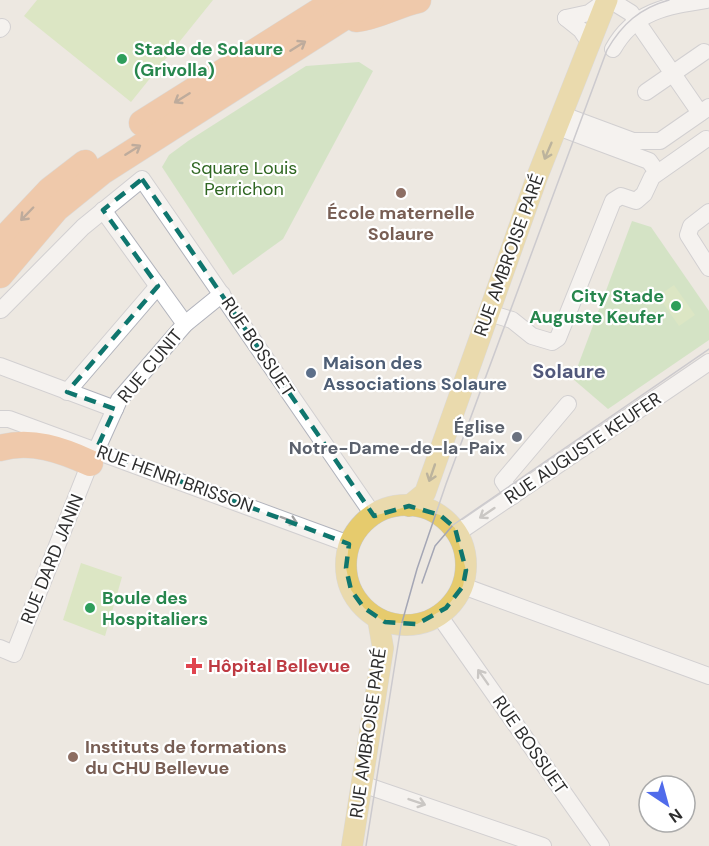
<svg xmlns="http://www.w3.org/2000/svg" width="709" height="846" viewBox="0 0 709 846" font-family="'DM Sans',sans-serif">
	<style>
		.green { fill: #b6dea3 }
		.pitch { fill: #c7e59f }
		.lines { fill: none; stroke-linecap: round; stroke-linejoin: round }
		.minor-casing { stroke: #b1b3bc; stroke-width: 18 }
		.major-casing { stroke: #c8c8c8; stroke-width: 22 }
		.highway-casing { stroke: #c8c8c8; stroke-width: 27 }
		.minor { stroke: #fff; stroke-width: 16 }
		.major { stroke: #e6cb6d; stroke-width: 21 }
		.highway { stroke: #f1a568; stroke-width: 26 }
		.tram { stroke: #a4a6b5; stroke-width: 1.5 }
		.oneway { stroke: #856348 }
		.oneway2 { stroke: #80744a }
		.oneway3 { stroke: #a0a0a0 }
		.marked { fill: none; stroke: #0f766e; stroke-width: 4.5; stroke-dasharray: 12 8; stroke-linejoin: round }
		.leisure-dot { fill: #2e9e5b; stroke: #fff; stroke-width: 2 }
		.education-dot { fill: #8d6e63; stroke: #fff; stroke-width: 2 }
		.service-dot { fill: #5c6f8a; stroke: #fff; stroke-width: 2 }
		.worship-dot { fill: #6b7280; stroke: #fff; stroke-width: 2 }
		.health-dot { fill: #e0444e; stroke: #fff; stroke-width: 2 }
		.labels { text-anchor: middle; stroke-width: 4.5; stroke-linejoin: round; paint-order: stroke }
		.leisure-label { font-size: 18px; font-weight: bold; fill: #27864d; stroke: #fff; text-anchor: start }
		.park-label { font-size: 18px; fill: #2f6622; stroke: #fff }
		.education-label { font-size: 18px; font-weight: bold; fill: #785e54; stroke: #fff }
		.street-label { font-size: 18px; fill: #2d2d2d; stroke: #fff }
		.service-label { font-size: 18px; font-weight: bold; fill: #4e5e75; stroke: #fff; text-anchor: start }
		.worship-label { font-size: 18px; font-weight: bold; fill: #5b616d; stroke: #fff; text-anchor: end }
		.health-label { font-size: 18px; font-weight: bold; fill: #be3a42; stroke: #fff; text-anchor: start }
		.neighbourhood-label { font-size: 20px; font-weight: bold; fill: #51587b; stroke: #fff }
	</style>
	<rect width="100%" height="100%" fill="#ede8e1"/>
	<!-- green -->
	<g class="green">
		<polygon points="359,62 373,71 283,239 233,275 162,167 169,155 188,141 306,66"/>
		<polygon points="632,221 651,227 709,311 709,340 608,409 573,379"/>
	</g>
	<!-- pitch -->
	<g class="pitch">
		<polygon points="37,0 213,0 131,102 24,16"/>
		<polygon points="674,285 695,315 679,326 658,296"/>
		<polygon points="81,563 122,577 105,636 63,620"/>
	</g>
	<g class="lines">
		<!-- minor casing -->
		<g class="minor-casing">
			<g id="minor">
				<polyline points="610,0 631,13 700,113"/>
				<polyline points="566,18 589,13 607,0"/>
				<polyline points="566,18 581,30 591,45"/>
				<polyline points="0,29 2,27"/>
				<path d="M613 49C634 11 667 6 706 0"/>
				<polyline points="646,92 704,52"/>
				<polyline points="563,115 633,141 660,141 709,107"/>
				<polyline points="558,127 649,161 657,172"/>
				<polyline points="103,210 185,324"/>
				<polyline points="709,212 691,226 688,235 709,268"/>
				<polyline points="1,310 83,227 142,179 374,516"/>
				<polyline points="489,313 512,320 532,336 552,342 558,338 613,201 621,196 636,201 644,194 652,177 706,139"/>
				<polyline points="0,366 115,409"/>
				<polyline points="67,392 158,286"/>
				<polyline points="0,419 9,419 349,544"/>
				<polyline points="513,496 503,481 568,404"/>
				<polyline points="455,528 465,528 709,362"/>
				<polyline points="463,586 709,676"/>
				<polyline points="438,614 601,846"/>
				<polyline points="0,648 14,654 86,473 119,400 185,324 222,294"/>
				<polyline points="362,784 543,846"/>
			</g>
		</g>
		<!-- major casing -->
		<g class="major-casing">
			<g id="major">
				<circle cx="406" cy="565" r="60"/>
				<polyline points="409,506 425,493 537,177 607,0"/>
				<polyline points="352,846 383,648 378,619"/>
			</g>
		</g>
		<!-- highway casing -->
		<g class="highway-casing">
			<g id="highway">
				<path d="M356 19C377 17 396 5 418 0"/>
				<polyline points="142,123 337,0"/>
				<polyline points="0,243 50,190 85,163"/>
				<polyline points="0,275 56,209 103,171 371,0"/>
				<path d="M0 448C31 439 62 450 90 463"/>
			</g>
		</g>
		<!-- minor -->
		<use href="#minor" class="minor"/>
		<!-- major -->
		<use href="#major" class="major"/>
		<!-- highway -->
		<use href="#highway" class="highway"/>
		<!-- tram -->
		<g class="tram">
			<polyline points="422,583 435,546 453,525 709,349"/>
			<path d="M366 846 401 626 417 569 446 484 607 50C622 24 640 8 669 0"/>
		</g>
	</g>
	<!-- one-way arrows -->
	<defs><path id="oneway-shaft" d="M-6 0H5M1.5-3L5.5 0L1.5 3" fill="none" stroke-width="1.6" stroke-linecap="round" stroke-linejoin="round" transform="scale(1.5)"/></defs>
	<g class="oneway">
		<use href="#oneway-shaft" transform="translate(298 46) rotate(-32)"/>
		<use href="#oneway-shaft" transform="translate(182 98) rotate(148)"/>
		<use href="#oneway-shaft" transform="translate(133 150) rotate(-32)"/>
		<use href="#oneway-shaft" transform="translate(27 214) rotate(134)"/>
	</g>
	<g class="oneway2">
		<use href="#oneway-shaft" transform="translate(548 151) rotate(113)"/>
		<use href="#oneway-shaft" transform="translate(432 473) rotate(109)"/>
	</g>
	<g class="oneway3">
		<use href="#oneway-shaft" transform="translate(487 513) rotate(146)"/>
		<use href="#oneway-shaft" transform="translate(289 520) rotate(20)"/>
		<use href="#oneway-shaft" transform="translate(483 677) rotate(-125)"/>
		<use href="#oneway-shaft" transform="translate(417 802) rotate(19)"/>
	</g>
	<!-- marked area -->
	<path d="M0 0H709V846H0ZM142 179 374 516 409 506 440 515 455 528 466 570 463 586 446 608 417 624 385 622 364 608 351 590 346 568 349 544 96 450 115 409 67 392 158 286 103 210Z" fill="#ede8e1" fill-opacity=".55" fill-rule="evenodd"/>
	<path class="marked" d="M142 179 374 516 409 506 440 515 455 528 466 570 463 586 446 608 417 624 385 622 364 608 351 590 346 568 349 544 96 450 115 409 67 392 158 286 103 210Z"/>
	<!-- markers -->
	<g class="leisure-dot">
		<circle cx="122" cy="59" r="6"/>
		<circle cx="676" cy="306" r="6"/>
		<circle cx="90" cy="608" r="6"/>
	</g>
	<g class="education-dot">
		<circle cx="401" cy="193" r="6"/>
		<circle cx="73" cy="757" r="6"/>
	</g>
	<circle class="service-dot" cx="311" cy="373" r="6"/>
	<circle class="worship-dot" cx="517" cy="437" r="6"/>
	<path class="health-dot" d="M191 657h6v6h6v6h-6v6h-6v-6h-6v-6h6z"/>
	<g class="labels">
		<!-- leisure labels -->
		<g class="leisure-label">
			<text x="134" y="55">Stade de Solaure<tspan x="134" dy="21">(Grivolla)</tspan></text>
			<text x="664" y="302" text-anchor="end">City Stade<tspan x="664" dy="21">Auguste Keufer</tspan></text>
			<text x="102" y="604">Boule des<tspan x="102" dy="21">Hospitaliers</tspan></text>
		</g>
		<!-- park labels -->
		<g class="park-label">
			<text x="244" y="174">Square Louis<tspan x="244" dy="21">Perrichon</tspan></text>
		</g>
		<!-- education labels -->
		<g class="education-label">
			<text x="401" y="219">École maternelle<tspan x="401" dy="21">Solaure</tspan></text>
			<text x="85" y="753" text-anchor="start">Instituts de formations<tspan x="85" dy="21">du CHU Bellevue</tspan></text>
		</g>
		<!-- street labels -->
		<g class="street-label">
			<text transform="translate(509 255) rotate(-70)" y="6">RUE AMBROISE PARÉ</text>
			<text transform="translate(258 347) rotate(56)" y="6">RUE BOSSUET</text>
			<text transform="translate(150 366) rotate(-50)" y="6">RUE CUNIT</text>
			<text transform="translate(583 448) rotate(-34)" y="6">RUE AUGUSTE KEUFER</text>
			<text transform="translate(175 479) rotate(20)" y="6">RUE HENRI BRISSON</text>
			<text transform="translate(52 559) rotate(-68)" y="6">RUE DARD JANIN</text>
			<text transform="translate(368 733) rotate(-82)" y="6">RUE AMBROISE PARÉ</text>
			<text transform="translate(530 745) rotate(55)" y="6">RUE BOSSUET</text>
		</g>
		<!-- service labels -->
		<g class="service-label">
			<text x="323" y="369">Maison des<tspan x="323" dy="21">Associations Solaure</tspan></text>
		</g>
		<!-- worship labels -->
		<g class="worship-label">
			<text x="505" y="433">Église<tspan x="505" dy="21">Notre-Dame-de-la-Paix</tspan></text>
		</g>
		<!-- health labels -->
		<g class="health-label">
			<text x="208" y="672">Hôpital Bellevue</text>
		</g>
		<!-- neighbourhood labels -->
		<g class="neighbourhood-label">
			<text x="569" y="378">Solaure</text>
		</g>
	</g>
	<!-- north arrow -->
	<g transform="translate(667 804) rotate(144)"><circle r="28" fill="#ffffff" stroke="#ababab" stroke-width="1.5"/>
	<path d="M0-4.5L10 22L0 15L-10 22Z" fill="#506beb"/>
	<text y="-9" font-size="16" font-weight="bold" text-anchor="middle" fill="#2d2d2d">N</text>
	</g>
</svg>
